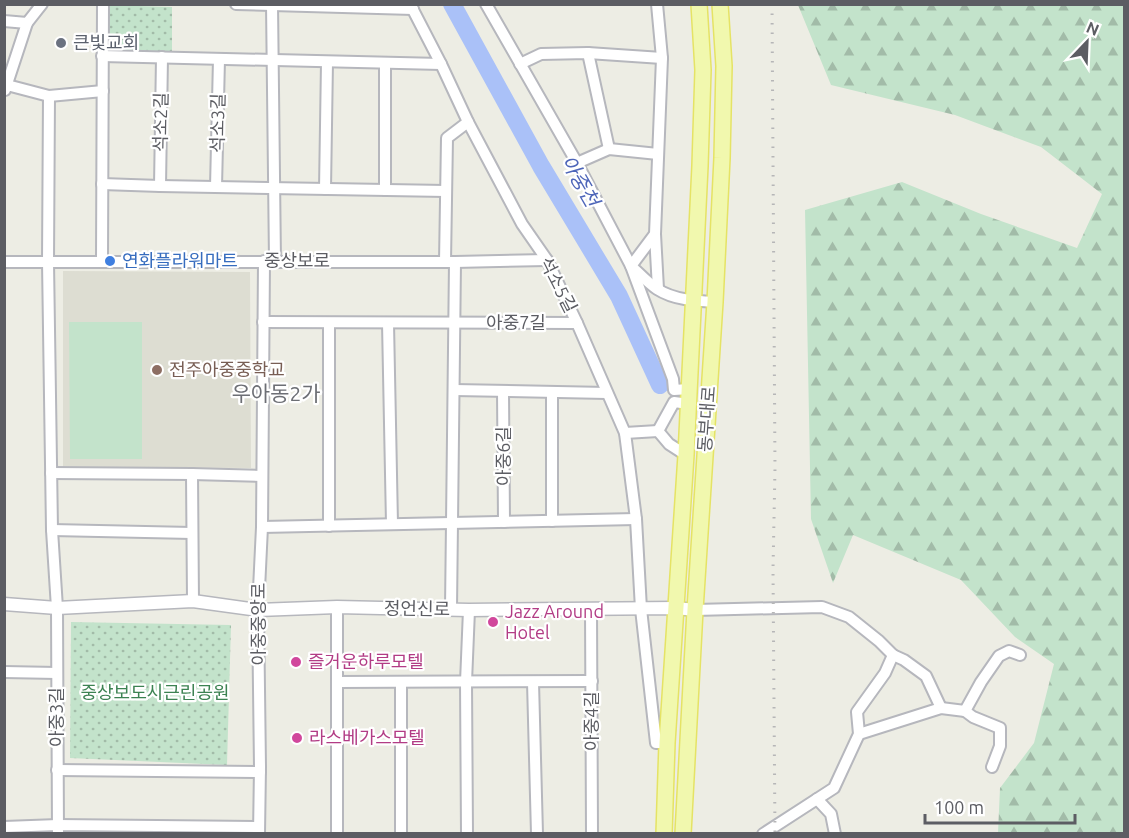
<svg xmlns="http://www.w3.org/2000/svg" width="1129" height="838" viewBox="0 0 1129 838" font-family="Ubuntu,'Noto Sans KR',sans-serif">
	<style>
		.education { fill: #ddddd2 }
		.green { fill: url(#green-dots) }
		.forest { fill: url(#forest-firs) }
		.pitch { fill: #c3e3cb }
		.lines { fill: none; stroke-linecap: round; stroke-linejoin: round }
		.river { stroke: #aac1f8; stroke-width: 18 }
		.minor-casing { stroke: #b6b7bd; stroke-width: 14 }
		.tertiary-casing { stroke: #b6b7bd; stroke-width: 15 }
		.primary-casing { stroke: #e5e365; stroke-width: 18 }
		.minor { stroke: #fff; stroke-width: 10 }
		.tertiary { stroke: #fff; stroke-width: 12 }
		.primary { stroke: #f1f8ae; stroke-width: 15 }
		.rail { stroke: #b6b6b7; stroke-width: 3; stroke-dasharray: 1.5 8; stroke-linecap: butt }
		.worship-dot { fill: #6b7280; stroke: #fff; stroke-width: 2 }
		.shop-dot { fill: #3f7fe0; stroke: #fff; stroke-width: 2 }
		.education-dot { fill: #8d6e63; stroke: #fff; stroke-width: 2 }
		.hotel-dot { fill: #d1479c; stroke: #fff; stroke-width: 2 }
		.labels { text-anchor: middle; stroke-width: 4.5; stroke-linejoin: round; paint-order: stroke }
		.worship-label { font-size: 18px; fill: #5b616d; stroke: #fff; text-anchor: start }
		.street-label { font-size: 18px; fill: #5c5d63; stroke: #fff }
		.shop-label { font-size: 18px; fill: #366cbe; stroke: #fff; text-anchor: start }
		.education-label { font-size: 18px; fill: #785e54; stroke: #fff; text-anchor: start }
		.hotel-label { font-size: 18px; fill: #b23c85; stroke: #fff; text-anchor: start }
		.park-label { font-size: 18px; fill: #3c8252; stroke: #fff }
		.water-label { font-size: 20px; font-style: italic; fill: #4e66b9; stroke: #fff }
		.quarter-label { font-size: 21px; fill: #6d6f75; stroke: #fff }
	</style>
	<defs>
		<pattern id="green-dots" width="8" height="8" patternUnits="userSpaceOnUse" patternTransform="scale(1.5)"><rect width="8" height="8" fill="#c3e3cb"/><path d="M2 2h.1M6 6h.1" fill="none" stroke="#a2bba8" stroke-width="1.8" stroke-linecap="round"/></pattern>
		<pattern id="forest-firs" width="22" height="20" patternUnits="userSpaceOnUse" patternTransform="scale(1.5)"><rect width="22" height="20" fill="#c3e3cb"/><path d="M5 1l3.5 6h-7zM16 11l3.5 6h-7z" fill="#a2bba8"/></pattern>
	</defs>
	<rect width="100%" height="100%" fill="#edede4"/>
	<!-- education -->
	<polygon class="education" points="63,271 250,272 251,468 63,467"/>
	<!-- green -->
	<g class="green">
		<polygon points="106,5 172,7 172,54 105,53"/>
		<polygon points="71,622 231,625 227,765 70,758"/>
	</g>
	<!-- forest -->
	<polygon class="forest" points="798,5 1124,5 1124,833 998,833 1000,788 1034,743 1054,664 1015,637 961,580 853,535 833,583 811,519 805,210 902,182 981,214 1077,248 1102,194 1041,147 955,115 831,85"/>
	<!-- pitch -->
	<polygon class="pitch" points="69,322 142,322 142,459 70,459"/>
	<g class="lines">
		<!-- river -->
		<polyline class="river" points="452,4 541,166 619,296 660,385"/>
		<!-- minor casing -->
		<g class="minor-casing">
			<g id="minor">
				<polyline points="236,4 413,9"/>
				<polyline points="272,4 275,261"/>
				<polyline points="410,4 441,64 468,122 522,224 547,260 577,323 625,433 636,519 641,609 656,743 667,743"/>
				<polyline points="486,4 577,163 631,266 673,379 674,390 689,389"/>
				<path d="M657 4 662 58 655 234 631 266C640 274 648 283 657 289 674 300 696 301 715 302"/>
				<polyline points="4,21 27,23"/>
				<polyline points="588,53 609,149"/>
				<polyline points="102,56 441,64"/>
				<polyline points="520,64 541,54 588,53 662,58"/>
				<polyline points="7,85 49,96 103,91"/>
				<polyline points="5,90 27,23 42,4"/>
				<polyline points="49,96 48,262 52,530 57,608 58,834"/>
				<polyline points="577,163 609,149 658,154"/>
				<polyline points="102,184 160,186 446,191"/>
				<polyline points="160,186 162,57"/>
				<polyline points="216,187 219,59"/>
				<polyline points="325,189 327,62"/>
				<polyline points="385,190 385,63"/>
				<polyline points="655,234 658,289"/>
				<polyline points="4,262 455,262 547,260"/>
				<polyline points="102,262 103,4"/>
				<polyline points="445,262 447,138 468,122"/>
				<polyline points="263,322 577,323"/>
				<polyline points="329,323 329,526"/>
				<polyline points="388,323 392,524"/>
				<polyline points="454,390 607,393"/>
				<polyline points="503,391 504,522"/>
				<polyline points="658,431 674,402 689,404"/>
				<polyline points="658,431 669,444 686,455"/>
				<polyline points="625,433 658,431"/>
				<polyline points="51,473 192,474 262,476"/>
				<polyline points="192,474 193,601"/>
				<polyline points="552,521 552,392"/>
				<polyline points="262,527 636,519"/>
				<polyline points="52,530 192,533"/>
				<polyline points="337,607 337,834"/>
				<polyline points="451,609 455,262"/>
				<polyline points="591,609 592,834"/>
				<polyline points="695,610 822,607 849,617 879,641 893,655 885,673 857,712 859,734 834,788 763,834"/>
				<polyline points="893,655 904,660 926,676 941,708"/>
				<polyline points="4,672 57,673"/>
				<polyline points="337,682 592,681"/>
				<polyline points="533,682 537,834"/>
				<polyline points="965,711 981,682 999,656 1009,651 1020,655"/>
				<polyline points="859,734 941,708 965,711 973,717 1000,728 1000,746 992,767"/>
				<polyline points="57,770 260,772"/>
				<polyline points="817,799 831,814 835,834"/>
				<polyline points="4,827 58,825 259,827"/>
				<polyline points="259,834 260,767 258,610 262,527 264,261"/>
				<polyline points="401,834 401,682"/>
				<polyline points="467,834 466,682 469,610"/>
			</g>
		</g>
		<!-- tertiary casing -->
		<g class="tertiary-casing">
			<polyline id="tertiary" points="4,604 57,608 193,601 258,610 337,607 469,610 676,608 695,610"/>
		</g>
		<!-- primary casing -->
		<g class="primary-casing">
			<g id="primary">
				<polyline points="664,834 667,743 686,455 700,166 703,70 699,4"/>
				<polyline points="683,834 695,610 715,302 722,158 724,66 720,4"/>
			</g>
		</g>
		<!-- minor -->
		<use href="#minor" class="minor"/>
		<!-- tertiary -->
		<use href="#tertiary" class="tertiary"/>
		<!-- primary -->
		<use href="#primary" class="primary"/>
		<!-- rail -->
		<polyline class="rail" points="772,4 775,468 773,569 775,834"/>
	</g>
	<!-- markers -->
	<circle class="worship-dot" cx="61" cy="43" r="6"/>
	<circle class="shop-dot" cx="110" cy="261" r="6"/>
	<circle class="education-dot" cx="157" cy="370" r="6"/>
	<g class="hotel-dot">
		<circle cx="493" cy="622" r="6"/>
		<circle cx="296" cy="662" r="6"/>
		<circle cx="297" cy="738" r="6"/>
	</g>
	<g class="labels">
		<!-- worship labels -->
		<g class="worship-label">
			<text x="73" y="49">큰빛교회</text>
		</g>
		<!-- street labels -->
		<g class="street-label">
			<text transform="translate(161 122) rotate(-89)" y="6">석소2길</text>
			<text transform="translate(218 123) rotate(-89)" y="6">석소3길</text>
			<text x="297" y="267">중상보로</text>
			<text transform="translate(558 285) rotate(63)" y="6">석소5길</text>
			<text x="516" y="329">아중7길</text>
			<text transform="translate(707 419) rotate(-86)" y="6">동부대로</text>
			<text transform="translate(504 456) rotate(-90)" y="6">아중6길</text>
			<text transform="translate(417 609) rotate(1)" y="6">정언신로</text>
			<text transform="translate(259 624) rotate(-90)" y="6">아중중앙로</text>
			<text transform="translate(57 717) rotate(-90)" y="6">아중3길</text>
			<text transform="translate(592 721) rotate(-90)" y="6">아중4길</text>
		</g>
		<!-- shop labels -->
		<g class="shop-label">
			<text x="122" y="267">연화플라워마트</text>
		</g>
		<!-- education labels -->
		<g class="education-label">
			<text x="169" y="376">전주아중중학교</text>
		</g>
		<!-- hotel labels -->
		<g class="hotel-label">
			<text x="505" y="618">Jazz Around<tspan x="505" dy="21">Hotel</tspan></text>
			<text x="308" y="668">즐거운하루모텔</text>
			<text x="309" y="744">라스베가스모텔</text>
		</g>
		<!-- park labels -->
		<g class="park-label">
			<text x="155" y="699">중상보도시근린공원</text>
		</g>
		<!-- water labels -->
		<g class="water-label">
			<text transform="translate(580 181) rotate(60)" y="7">아중천</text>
		</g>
		<!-- quarter labels -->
		<g class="quarter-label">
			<text x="276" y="401">우아동2가</text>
		</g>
	</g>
	<!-- border -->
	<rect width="1129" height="838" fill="none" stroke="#5c5d63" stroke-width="12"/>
	<!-- north arrow -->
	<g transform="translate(1087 42) rotate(23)" stroke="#ffffff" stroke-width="4.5" paint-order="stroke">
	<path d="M0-4.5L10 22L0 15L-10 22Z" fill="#5c5d63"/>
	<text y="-9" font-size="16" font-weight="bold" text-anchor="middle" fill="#5c5d63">N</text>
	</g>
	<!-- scale -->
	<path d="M925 814v9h150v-9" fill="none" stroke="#5c5d63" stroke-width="3"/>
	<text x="934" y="814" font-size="18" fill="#5c5d63" stroke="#ffffff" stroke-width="4.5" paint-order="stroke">100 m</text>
</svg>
